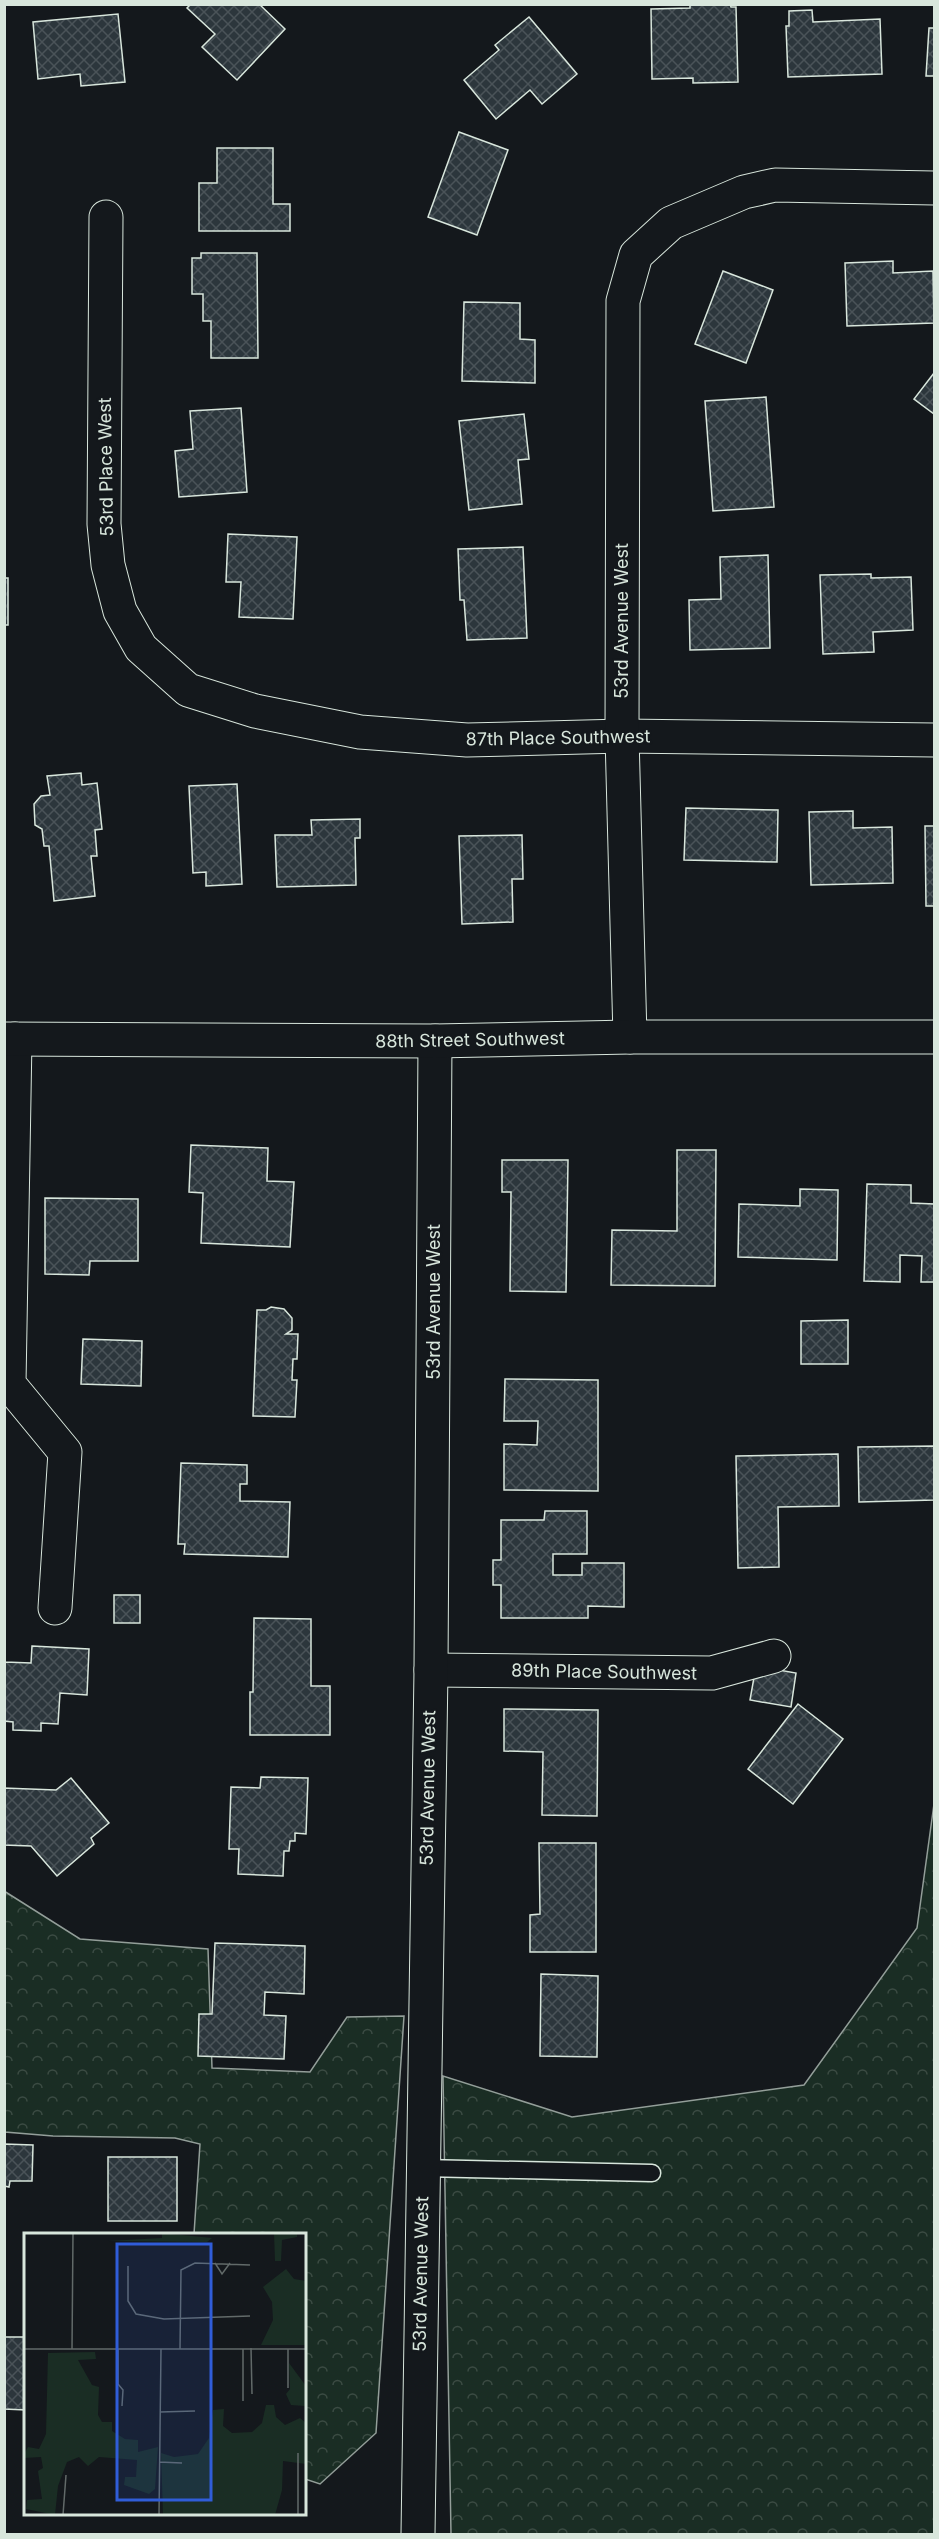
<svg xmlns="http://www.w3.org/2000/svg" width="939" height="2539" viewBox="0 0 939 2539" font-family="Inter,sans-serif">
	<style>
		.forest { fill: url(#forest-crowns); stroke: #939e99; stroke-width: 1.5 }
		.building { fill: url(#building-cross-hatch); stroke: #d8e6dc; stroke-width: 1.5 }
		.lines { fill: none; stroke-linecap: round; stroke-linejoin: round }
		.lane-casing { stroke: #d8e6dc; stroke-width: 19 }
		.street-casing { stroke: #d8e6dc; stroke-width: 35 }
		.secondary-casing { stroke: #d8e6dc; stroke-width: 35 }
		.lane { stroke: #14181c; stroke-width: 16 }
		.street { stroke: #14181c; stroke-width: 33 }
		.secondary { stroke: #14181c; stroke-width: 33 }
		.labels { text-anchor: middle; stroke-width: 4.5; stroke-linejoin: round; paint-order: stroke }
		.street-label { font-size: 18px; fill: #d8e6dc; stroke: #14181c }
		.inset-road { fill: none; stroke: #626a69; stroke-width: 1.5 }
		.view { fill: #305dd8; fill-opacity: 0.15; stroke: #305dd8; stroke-width: 3 }
		.inset-edge { fill: none; stroke: #d8e6dc; stroke-width: 3 }
	</style>
	<defs>
		<pattern id="forest-crowns" width="20" height="18" patternUnits="userSpaceOnUse" patternTransform="scale(1.5)"><rect width="20" height="18" fill="#1a2d24"/><path d="M2 6a3 3 0 1 1 6 0M12 15a3 3 0 1 1 6 0" fill="none" stroke="#3b4b43"/></pattern>
		<pattern id="building-cross-hatch" width="8" height="8" patternUnits="userSpaceOnUse" patternTransform="scale(1.5)"><rect width="8" height="8" fill="#2c363c"/><path d="M0 0l8 8M0 8l8-8" fill="none" stroke="#4a5358"/></pattern>
	</defs>
	<rect width="100%" height="100%" fill="#14181c"/>
	<!-- forest -->
	<g class="forest">
		<polygon points="934,1804 934,2534 451,2534 443,2076 572,2117 804,2085 917,1928"/>
		<polygon points="4,1891 80,1939 208,1949 212,2068 310,2072 347,2017 404,2016 376,2433 320,2484 305,2479 304,2234 194,2234 200,2144 175,2138 53,2136 5,2132"/>
	</g>
	<!-- building -->
	<g class="building">
		<polygon points="191,4 259,4 285,29 237,80 202,47 215,34 187,8"/>
		<polygon points="690,4 730,4 731,7 736,7 738,82 693,83 693,78 652,79 651,9 690,8"/>
		<polygon points="812,10 813,22 880,19 882,74 788,77 786,26 789,26 789,11"/>
		<polygon points="118,14 125,82 81,86 80,74 38,79 33,22"/>
		<polygon points="529,17 577,74 542,104 530,90 496,119 464,80 499,50 495,45"/>
		<polygon points="929,28 934,28 934,76 926,76"/>
		<polygon points="459,132 508,150 477,235 428,217"/>
		<polygon points="217,148 273,148 273,204 290,204 290,231 199,231 199,183 217,183"/>
		<polygon points="201,253 257,253 258,358 211,358 211,321 203,321 203,294 192,294 192,258 201,258"/>
		<polygon points="893,261 893,273 933,271 934,323 847,326 845,263"/>
		<polygon points="723,271 773,290 746,363 695,344"/>
		<polygon points="464,302 520,303 520,339 535,340 535,383 462,381"/>
		<polygon points="934,373 934,414 914,399"/>
		<polygon points="766,397 774,507 713,511 705,401"/>
		<polygon points="241,408 247,492 179,497 175,451 193,449 190,411"/>
		<polygon points="524,414 529,459 518,460 522,504 469,510 459,421"/>
		<polygon points="228,534 297,537 293,619 239,617 241,582 226,582"/>
		<polygon points="523,547 527,638 467,640 464,600 460,600 458,549"/>
		<polygon points="768,555 770,648 690,650 689,600 721,599 720,557"/>
		<polygon points="871,574 871,578 911,577 913,630 873,632 874,652 823,654 820,575"/>
		<rect x="4" y="578" width="4" height="47"/>
		<polygon points="81,773 82,785 97,783 102,829 95,830 97,856 91,856 95,896 54,901 49,846 44,846 42,829 35,825 34,804 41,796 50,795 47,776"/>
		<polygon points="237,784 242,884 206,886 206,872 193,873 189,786"/>
		<polygon points="686,808 778,810 777,862 684,860"/>
		<polygon points="853,811 853,828 892,827 893,883 811,885 809,812"/>
		<polygon points="360,819 360,838 355,838 356,885 277,887 275,835 312,835 311,820"/>
		<polygon points="925,826 934,826 934,906 926,906"/>
		<polygon points="522,835 523,879 512,879 513,922 462,924 459,836"/>
		<polygon points="191,1145 268,1148 267,1181 294,1182 290,1247 201,1243 203,1193 189,1192"/>
		<polygon points="677,1150 716,1150 715,1286 611,1285 612,1230 677,1231"/>
		<polygon points="502,1160 568,1160 566,1292 510,1291 511,1192 502,1192"/>
		<polygon points="867,1184 911,1185 911,1203 934,1204 934,1282 921,1282 922,1256 900,1255 900,1282 864,1281"/>
		<polygon points="800,1189 838,1190 837,1260 738,1257 739,1204 800,1206"/>
		<polygon points="45,1198 138,1199 138,1261 90,1261 89,1275 45,1274"/>
		<polygon points="271,1307 284,1309 292,1318 292,1330 286,1334 298,1334 297,1359 293,1359 292,1380 297,1380 295,1417 253,1416 257,1310 266,1310"/>
		<polygon points="848,1320 848,1364 801,1364 801,1321"/>
		<polygon points="83,1339 142,1341 141,1386 81,1384"/>
		<polygon points="505,1379 598,1380 598,1491 504,1490 504,1444 537,1445 538,1421 504,1421"/>
		<polygon points="934,1446 934,1500 859,1502 858,1447"/>
		<polygon points="838,1454 839,1506 778,1507 779,1567 738,1568 736,1456"/>
		<polygon points="181,1463 247,1465 247,1484 240,1484 240,1501 290,1502 288,1557 184,1554 185,1544 178,1544"/>
		<polygon points="545,1511 587,1511 587,1554 553,1554 553,1575 582,1575 582,1563 624,1563 624,1607 588,1606 588,1618 501,1618 501,1585 493,1585 493,1560 501,1560 501,1520 544,1520"/>
		<rect x="114" y="1595" width="26" height="28"/>
		<polygon points="254,1618 311,1619 311,1686 330,1686 330,1735 250,1735 250,1692 253,1692"/>
		<polygon points="32,1646 89,1649 87,1695 60,1693 58,1724 41,1723 41,1731 13,1730 13,1722 4,1721 4,1651 5,1662 31,1663"/>
		<polygon points="756,1666 796,1673 791,1707 750,1700"/>
		<polygon points="798,1704 843,1739 793,1804 748,1769"/>
		<polygon points="504,1709 598,1710 597,1816 542,1815 543,1752 504,1751"/>
		<polygon points="261,1777 308,1778 306,1834 295,1833 295,1841 290,1841 289,1851 284,1851 283,1876 238,1874 239,1849 229,1849 231,1787 260,1788"/>
		<polygon points="71,1778 109,1823 91,1838 94,1844 57,1876 31,1846 4,1845 4,1788 56,1790"/>
		<polygon points="539,1843 596,1843 596,1952 530,1952 530,1915 540,1914"/>
		<polygon points="215,1943 305,1946 304,1994 265,1992 264,2015 286,2016 284,2059 198,2056 199,2014 212,2014"/>
		<polygon points="541,1974 598,1976 597,2057 540,2056"/>
		<polygon points="4,2144 33,2145 32,2181 10,2181 9,2187 4,2186"/>
		<rect x="108" y="2157" width="69" height="64"/>
		<polygon points="4,2337 26,2337 26,2410 4,2409"/>
	</g>
	<g class="lines">
		<!-- lane casing -->
		<g class="lane-casing">
			<polyline id="lane" points="423,2168 652,2173"/>
		</g>
		<!-- street casing -->
		<g class="street-casing">
			<g id="street">
				<polyline points="106,217 104,524 108,565 120,611 141,648 188,690 255,711 360,732 467,740 622,736 934,740"/>
				<polyline points="630,1037 622,736 623,301 636,255 671,223 744,192 775,185 934,188"/>
				<polyline points="15,1039 9,1384 65,1452 55,1608"/>
				<polyline points="431,1670 712,1673 774,1656"/>
				<polyline points="418,2534 431,1670 435,1041"/>
			</g>
		</g>
		<!-- secondary casing -->
		<g class="secondary-casing">
			<polyline id="secondary" points="4,1039 435,1041 630,1037 934,1037"/>
		</g>
		<!-- lane -->
		<use href="#lane" class="lane"/>
		<!-- street -->
		<use href="#street" class="street"/>
		<!-- secondary -->
		<use href="#secondary" class="secondary"/>
	</g>
	<g class="labels">
		<!-- street labels -->
		<g class="street-label">
			<text transform="translate(106 467) rotate(-91)" y="6">53rd Place West</text>
			<text transform="translate(622 621) rotate(-90)" y="6">53rd Avenue West</text>
			<text transform="translate(558 738) rotate(-1)" y="6">87th Place Southwest</text>
			<text transform="translate(470 1040) rotate(-1)" y="6">88th Street Southwest</text>
			<text transform="translate(434 1302) rotate(-90)" y="6">53rd Avenue West</text>
			<text transform="translate(604 1672) rotate(1)" y="6">89th Place Southwest</text>
			<text transform="translate(428 1788) rotate(-89)" y="6">53rd Avenue West</text>
			<text transform="translate(421 2274) rotate(-89)" y="6">53rd Avenue West</text>
		</g>
	</g>
	<!-- overview -->
	<g transform="translate(24 2233)">
		<rect width="282" height="282" fill="#14181c"/>
		<path d="M138 0 188 5 183 9 84 8 138 5ZM250 0H273V4L258 7 257 28H251ZM262 36 270 46 282 48V112H237L249 87 248 69 239 54ZM71 119 72 126 54 127 68 152 75 154 74 182 78 189H88V198L101 206 114 207V219L134 214 131 256 125 261 100 252 101 244H112L113 227 75 224 64 233 55 224 43 229 34 253 31 282 2 276 3 267 18 266 14 238 19 235 17 224 0 225V221L4 214 15 216 22 201 24 120ZM265 130 282 153 281 173 267 172 262 161 266 156ZM242 172H250L252 184 261 192 276 185 282 190V231L259 228 258 257 251 282H139L137 220 150 224 174 221 185 205 189 177 200 176 199 193 208 200 228 199 238 190Z" fill="#1a2d24"/>
		<path class="inset-road" d="M191 30 198 41 206 30M104 33V68L112 81 140 86 226 83M227 115 228 161M0 116H282M48 116 49 0M94 116V151L99 157 98 173M156 116 157 37 171 30 226 32M264 116V155M219 168V116M136 179 171 178M135 229 158 230M39 282 42 242M135 282 137 116M274 282V220"/>
		<path class="view" d="M93 11H187V267H93Z"/>
		<rect width="282" height="282" class="inset-edge"/>
	</g>
	<!-- border -->
	<rect width="939" height="2539" fill="none" stroke="#d8e6dc" stroke-width="12"/>
</svg>
